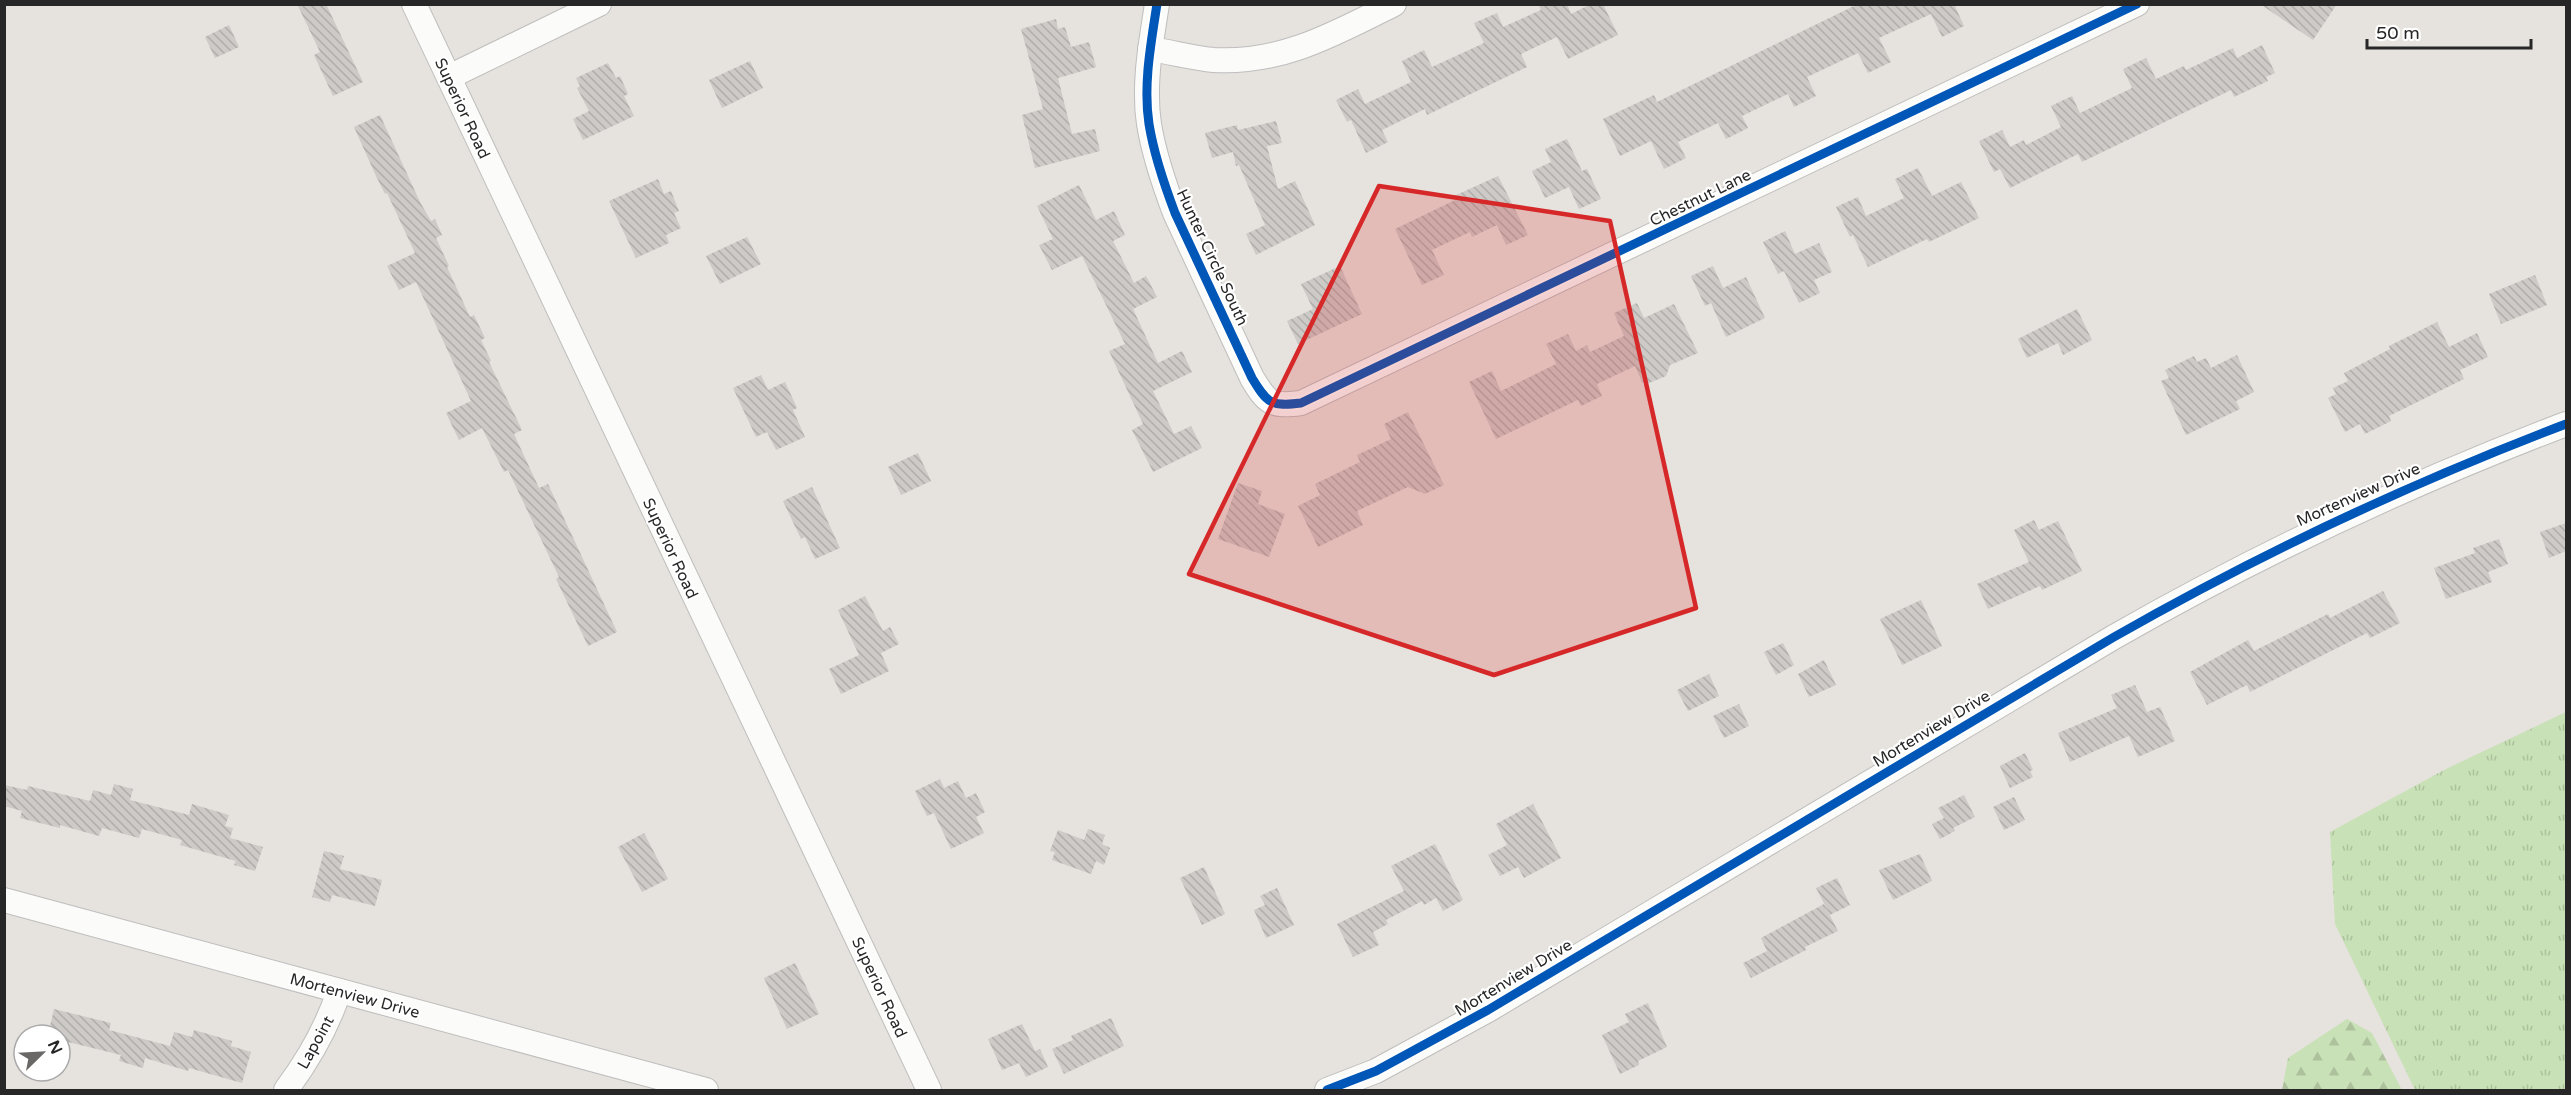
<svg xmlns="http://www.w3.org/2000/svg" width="2571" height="1095" viewBox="0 0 2571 1095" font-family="'Varela Round',sans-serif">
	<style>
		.grass { fill: url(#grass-tufts) }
		.forest { fill: url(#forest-firs) }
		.building { fill: url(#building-back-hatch) }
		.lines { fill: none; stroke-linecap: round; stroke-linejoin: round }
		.street-casing { stroke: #bfbebe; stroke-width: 26 }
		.street { stroke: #fbfbfa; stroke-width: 24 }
		.cycleway-casing { stroke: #fff; stroke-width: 13 }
		.cycleway { stroke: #0057b8; stroke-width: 9 }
		.marked { fill: #d62828; fill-opacity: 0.2; stroke: #d62828; stroke-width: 4.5; stroke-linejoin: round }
		.labels { text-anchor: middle; stroke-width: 4.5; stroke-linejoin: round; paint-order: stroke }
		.street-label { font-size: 16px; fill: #272727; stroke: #fff }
	</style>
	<defs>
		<pattern id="grass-tufts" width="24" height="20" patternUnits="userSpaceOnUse" patternTransform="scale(1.5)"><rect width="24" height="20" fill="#c8e1b6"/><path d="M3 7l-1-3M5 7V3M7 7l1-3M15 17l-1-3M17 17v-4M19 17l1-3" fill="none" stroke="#acc19c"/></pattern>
		<pattern id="forest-firs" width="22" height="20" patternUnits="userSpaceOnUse" patternTransform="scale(1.5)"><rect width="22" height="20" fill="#c8e1b6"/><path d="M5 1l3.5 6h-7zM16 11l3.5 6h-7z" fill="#acc19c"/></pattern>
		<pattern id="building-back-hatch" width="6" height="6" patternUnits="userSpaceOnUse" patternTransform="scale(1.5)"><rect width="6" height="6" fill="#cdcac7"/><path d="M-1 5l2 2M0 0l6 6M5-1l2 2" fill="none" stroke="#b0aeab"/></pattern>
	</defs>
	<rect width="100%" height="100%" fill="#e6e2dd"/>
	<!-- grass -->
	<polygon class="grass" points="2566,712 2566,1090 2415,1090 2335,924 2330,832 2446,769"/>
	<!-- forest -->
	<polygon class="forest" points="2347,1019 2372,1033 2402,1090 2282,1090 2288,1058"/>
	<!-- building -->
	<g class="building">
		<polygon points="297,4 326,4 363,82 333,96 314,55 320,52"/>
		<polygon points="1538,4 1567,4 1571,14 1591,4 1603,4 1618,35 1568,59 1557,37 1521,54 1527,67 1427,115 1425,109 1382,130 1388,142 1366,153 1351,120 1347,122 1336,100 1358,89 1365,104 1411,82 1402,61 1424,50 1432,67 1484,43 1474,23 1497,13 1503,27 1541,10"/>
		<polygon points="1858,4 1954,4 1964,26 1942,37 1931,14 1879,38 1891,62 1868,73 1858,53 1807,77 1816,96 1794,107 1788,94 1742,116 1748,128 1726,139 1718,123 1678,142 1686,158 1664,169 1651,141 1620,156 1603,119 1654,95 1657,102"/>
		<polygon points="2260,4 2337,4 2313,40"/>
		<polygon points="1056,19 1058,29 1065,27 1071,47 1089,42 1096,67 1058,78 1072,134 1095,129 1100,151 1035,168 1022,115 1043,109 1021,29"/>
		<polygon points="229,25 239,47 215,58 205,37"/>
		<polygon points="2262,45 2275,73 2266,77 2268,81 2234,97 2231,90 2082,162 2078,154 2010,188 2000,169 1994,172 1979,141 2002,130 2010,147 2024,140 2026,145 2061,127 2051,106 2072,96 2080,113 2132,88 2123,69 2146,58 2156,79 2184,66 2186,70 2233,48 2237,58"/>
		<polygon points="750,61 763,88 722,108 709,80"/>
		<polygon points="608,63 616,78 620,76 628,94 624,96 634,116 583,140 573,119 589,111 577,88 580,86 576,78"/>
		<polygon points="380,115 420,202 431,221 435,219 442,235 436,238 449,266 447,267 470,317 474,315 485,338 481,340 491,361 489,362 522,430 514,434 539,488 548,484 617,632 588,646 556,579 559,577 508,470 504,472 482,428 459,440 446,413 471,401 416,282 399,290 387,266 415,253 387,193 385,194 376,176 354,127"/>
		<polygon points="1276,121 1282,143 1267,146 1278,189 1295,181 1315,225 1256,255 1246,234 1265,225 1239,165 1236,166 1233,152 1212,158 1205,133 1237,125 1238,130"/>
		<polygon points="1567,139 1582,171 1587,169 1601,199 1579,209 1569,187 1545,198 1532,171 1551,162 1545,149"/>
		<polygon points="1918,168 1932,196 1961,182 1979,218 1929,242 1927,239 1868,267 1853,235 1850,237 1836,207 1858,197 1866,216 1904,198 1895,179"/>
		<polygon points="1498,176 1528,235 1506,245 1497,225 1472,237 1470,232 1432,250 1444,275 1422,285 1395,229 1455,200 1454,196"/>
		<polygon points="658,179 664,194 671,191 679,211 674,213 681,228 666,235 669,243 636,258 609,201"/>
		<polygon points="1079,185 1096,220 1114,211 1125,235 1113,241 1134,283 1146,276 1157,297 1133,309 1158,363 1182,351 1192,372 1153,391 1174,434 1191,426 1202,448 1153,472 1132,430 1143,424 1109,351 1125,344 1082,256 1052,270 1039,245 1053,239 1037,206"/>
		<polygon points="1785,231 1795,254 1819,243 1832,272 1814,280 1820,293 1799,303 1784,271 1778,274 1763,242"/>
		<polygon points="747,237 761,264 720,284 706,256"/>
		<polygon points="1340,266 1362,314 1298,344 1287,321 1313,309 1301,284"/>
		<polygon points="1713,266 1723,288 1746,277 1765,318 1726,337 1711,303 1705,306 1691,276"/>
		<polygon points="2535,275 2547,305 2501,324 2489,294"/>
		<polygon points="1637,303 1644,318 1674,304 1698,353 1670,365 1666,376 1649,383 1642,382 1635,366 1597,384 1602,396 1581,406 1578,400 1496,439 1469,382 1492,371 1501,391 1556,364 1546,344 1568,334 1576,351 1587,345 1590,352 1624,336 1614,313"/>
		<polygon points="2077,309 2092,340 2063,355 2058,343 2027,358 2018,339"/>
		<polygon points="2437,322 2449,347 2477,333 2488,357 2460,370 2464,379 2389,416 2391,421 2365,434 2360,424 2345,432 2328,398 2336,394 2333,388 2348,381 2344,373 2390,349 2389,346"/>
		<polygon points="2237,355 2254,392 2236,401 2240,409 2186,435 2161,381 2169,378 2165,370 2194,356 2197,362 2206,358 2211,368"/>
		<polygon points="761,375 768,390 785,382 797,408 793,410 805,437 776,450 767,432 756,437 733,388"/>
		<polygon points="1408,412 1444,485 1425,494 1408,487 1357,511 1363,525 1318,547 1298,506 1320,495 1315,484 1360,462 1357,455 1391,439 1384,424"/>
		<polygon points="918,453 931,481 901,495 888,467"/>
		<polygon points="1238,483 1262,491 1258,504 1285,514 1269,557 1218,539"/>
		<polygon points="812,487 840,548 815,559 805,537 801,539 783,501"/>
		<polygon points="2034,520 2039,530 2058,521 2082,571 2042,590 2040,586 1988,609 1977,584 2029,562 2014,530"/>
		<polygon points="2566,523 2566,551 2549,558 2540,532"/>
		<polygon points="2499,539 2508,564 2488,572 2492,582 2446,599 2434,568 2475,553 2473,548"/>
		<polygon points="2383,591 2400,623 2370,638 2367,633 2250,692 2247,685 2207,705 2190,672 2248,640 2254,651 2328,614 2330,618"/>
		<polygon points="865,596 883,631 890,627 899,644 881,653 889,671 841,694 829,669 859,655 838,610"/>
		<polygon points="1921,600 1942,646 1902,665 1880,619"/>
		<polygon points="1783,643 1794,665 1776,675 1764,652"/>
		<polygon points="1824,660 1836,685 1809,697 1798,674"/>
		<polygon points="1709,674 1719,696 1688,711 1677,690"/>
		<polygon points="2135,685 2147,712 2160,707 2175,741 2138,757 2129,736 2070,762 2058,733 2117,708 2111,695"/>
		<polygon points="1739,704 1749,726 1724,738 1713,716"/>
		<polygon points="2025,753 2033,770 2030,771 2033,777 2010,788 2000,766"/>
		<polygon points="940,779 944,788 958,781 966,798 976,793 985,812 976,817 984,833 951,849 934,813 927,816 915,791"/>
		<polygon points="114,784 133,789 130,800 189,815 192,804 229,815 225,826 233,828 230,838 263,847 255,871 234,865 236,861 180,845 182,840 142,829 139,838 102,828 99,836 60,825 60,828 20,818 22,811 4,806 4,785 27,790 28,786 90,801 93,790 111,795"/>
		<polygon points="1964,795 1975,817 1953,828 1955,831 1940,839 1932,824 1944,818 1938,808"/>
		<polygon points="2014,797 2025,820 2004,830 1993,807"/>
		<polygon points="1533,804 1561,858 1524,878 1518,867 1500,876 1488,855 1507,845 1496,824"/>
		<polygon points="1088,829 1105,835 1102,844 1110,848 1104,865 1096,861 1091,874 1052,860 1055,852 1050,851 1058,830 1084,840"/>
		<polygon points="644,833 668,879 642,892 618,847"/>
		<polygon points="1435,844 1463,900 1443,911 1436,898 1424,905 1422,901 1386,920 1388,924 1373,932 1379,945 1353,957 1337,924 1404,891 1391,866"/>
		<polygon points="324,851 344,856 340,869 382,880 375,906 332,895 330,902 312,897"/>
		<polygon points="1920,854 1932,881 1893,900 1879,870"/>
		<polygon points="1204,867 1225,914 1202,925 1180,878"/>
		<polygon points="1837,878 1850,905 1830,915 1816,888"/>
		<polygon points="1277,888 1294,925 1266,938 1254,910 1265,905 1260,896"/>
		<polygon points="1824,904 1838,931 1805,947 1806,950 1751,978 1743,963 1767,951 1761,938"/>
		<polygon points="795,963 819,1014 787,1029 764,978"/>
		<polygon points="1648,1003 1667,1047 1638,1061 1639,1065 1620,1074 1602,1035 1629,1022 1625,1014"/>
		<polygon points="54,1009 111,1023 109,1030 170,1046 174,1032 192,1037 194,1030 232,1041 231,1046 251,1052 242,1083 189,1068 188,1071 145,1058 143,1068 119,1061 121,1055 60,1040 60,1035 48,1035"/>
		<polygon points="1111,1018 1124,1046 1064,1074 1052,1049 1073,1040 1071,1036"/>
		<polygon points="1022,1024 1035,1051 1040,1049 1048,1067 1026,1077 1019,1063 1002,1070 988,1039"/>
	</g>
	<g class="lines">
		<!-- street casing -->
		<g class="street-casing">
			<g id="street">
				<polyline points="414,4 929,1090"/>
				<path d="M1157 4C1151 43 1143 85 1149 124 1154 155 1164 184 1175 213L1252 378C1267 403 1271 407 1301 403L2137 4"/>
				<path d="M1150 49C1171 52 1193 58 1214 60 1282 64 1336 33 1394 4"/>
				<polyline points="449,77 599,4"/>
				<polyline points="4,900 706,1090"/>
				<path d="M286 1090C309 1059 327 1028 339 991"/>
				<path d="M1327 1090 1376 1071 1488 1010 2114 637C2261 553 2408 484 2566 424"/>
			</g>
		</g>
		<!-- street -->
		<use href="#street" class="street"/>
		<!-- cycleway casing -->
		<g class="cycleway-casing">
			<g id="cycleway">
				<path d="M1157 4C1151 43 1143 85 1149 124 1154 155 1164 184 1175 213L1252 378C1267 403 1271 407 1301 403L2137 4"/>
				<path d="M1327 1090 1376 1071 1488 1010 2114 637C2261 553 2408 484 2566 424"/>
			</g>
		</g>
		<!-- cycleway -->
		<use href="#cycleway" class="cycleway"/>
	</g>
	<!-- marked area -->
	<path class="marked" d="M1379 186 1610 221 1696 608 1494 675 1189 574Z"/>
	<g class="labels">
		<!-- street labels -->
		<g class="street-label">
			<text transform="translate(463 108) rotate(65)" y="6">Superior Road</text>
			<text transform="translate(1700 197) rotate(-26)" y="6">Chestnut Lane</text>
			<text transform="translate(1213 257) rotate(65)" y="6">Hunter Circle South</text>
			<text transform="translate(2358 494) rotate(-24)" y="6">Mortenview Drive</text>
			<text transform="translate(671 548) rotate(65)" y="6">Superior Road</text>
			<text transform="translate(1931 728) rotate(-31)" y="6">Mortenview Drive</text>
			<text transform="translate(1513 977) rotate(-31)" y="6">Mortenview Drive</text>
			<text transform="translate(880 987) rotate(65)" y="6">Superior Road</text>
			<text transform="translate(355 995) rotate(15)" y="6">Mortenview Drive</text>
			<text transform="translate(315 1042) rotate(-61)" y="6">Lapoint</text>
		</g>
	</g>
	<!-- border -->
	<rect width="2571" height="1095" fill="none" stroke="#272727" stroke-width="12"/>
	<!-- north arrow -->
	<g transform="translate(42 1053) rotate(66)"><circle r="28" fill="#ffffff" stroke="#a9a9a9" stroke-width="1.5"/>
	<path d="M0-4.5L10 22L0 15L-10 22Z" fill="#6a6867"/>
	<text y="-9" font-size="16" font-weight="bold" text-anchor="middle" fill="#272727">N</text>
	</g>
	<!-- scale -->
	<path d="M2367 39v9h164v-9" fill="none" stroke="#272727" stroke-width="3"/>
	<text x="2376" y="39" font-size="18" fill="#272727" stroke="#ffffff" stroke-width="4.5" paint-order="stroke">50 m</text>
</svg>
